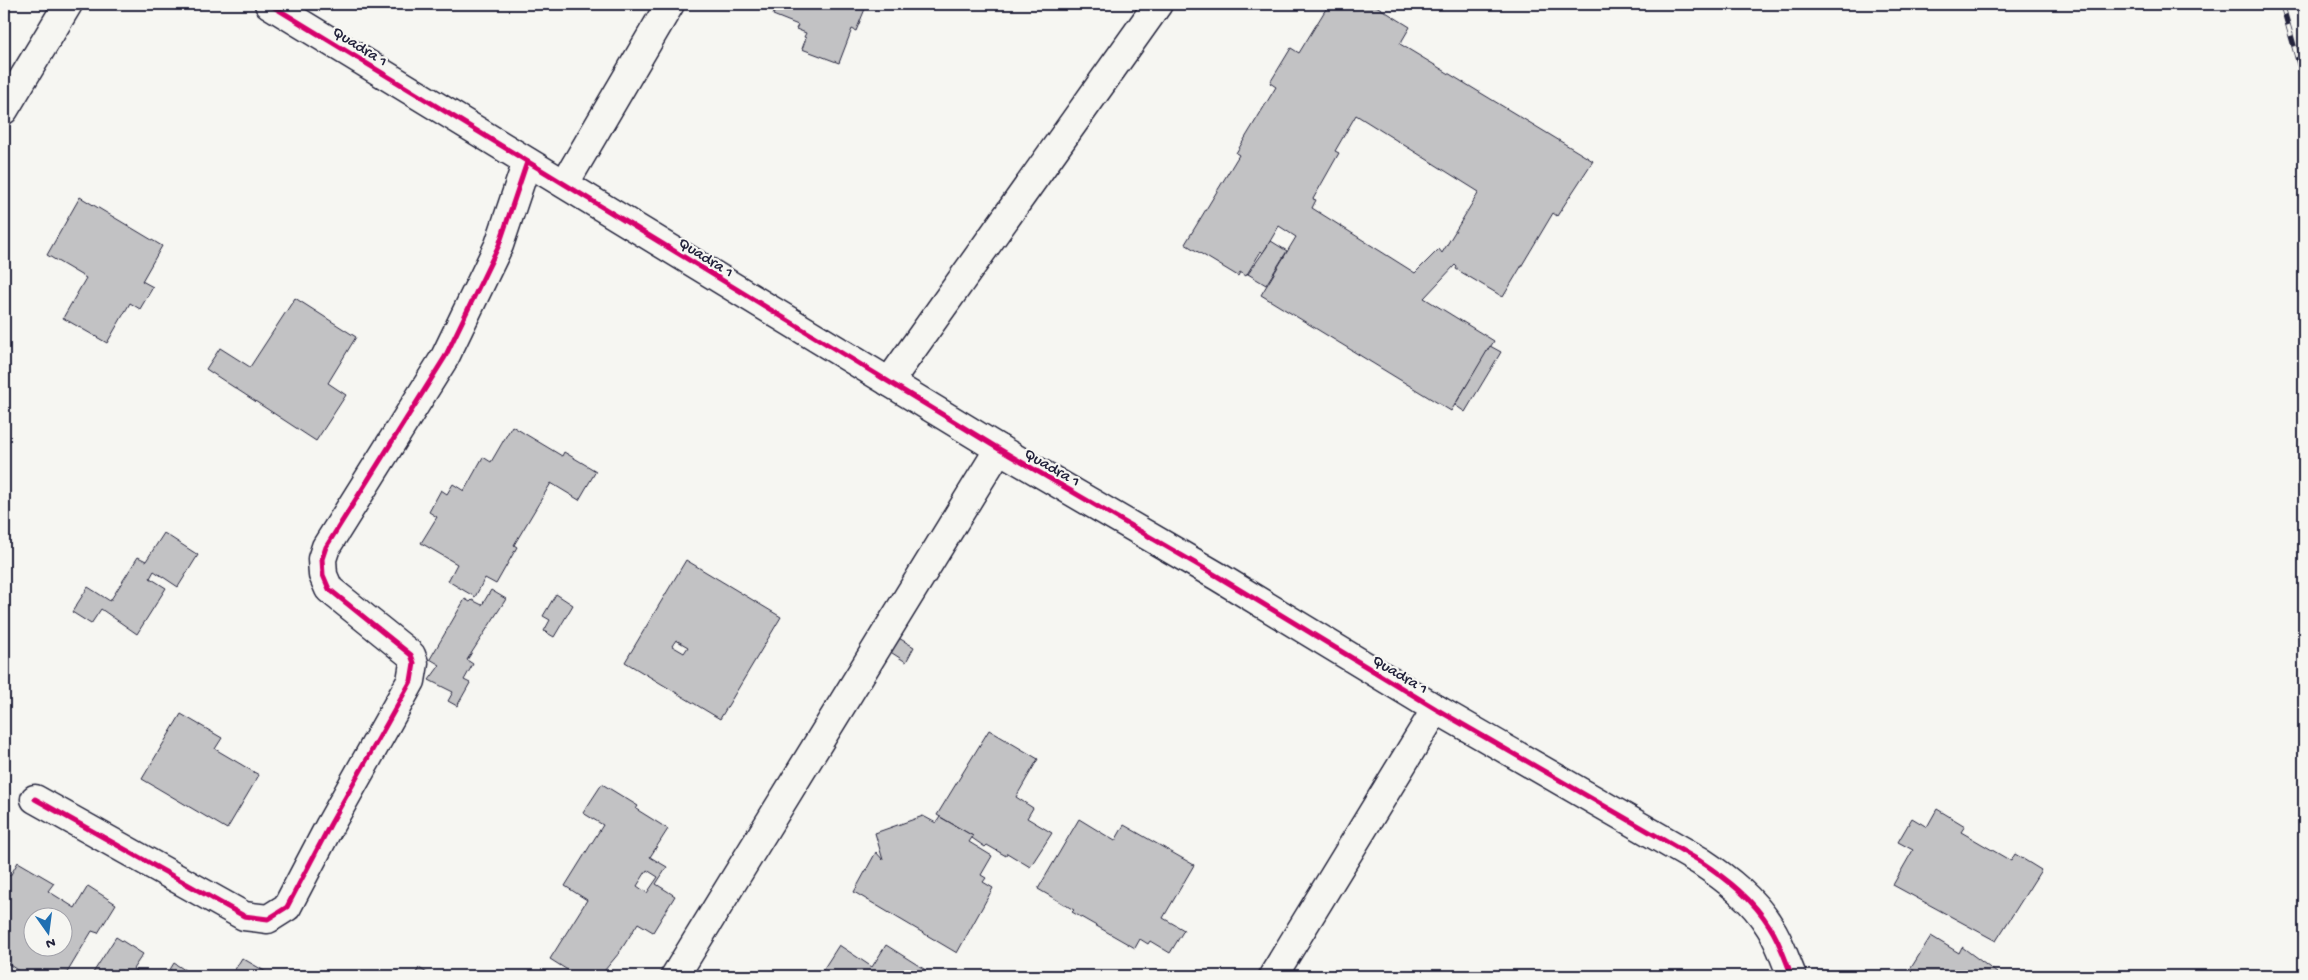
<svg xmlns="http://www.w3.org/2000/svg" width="2308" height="980" viewBox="0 0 2308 980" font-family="'Gochi Hand',sans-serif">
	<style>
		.building { fill: #c2c2c4; stroke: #22223b; fill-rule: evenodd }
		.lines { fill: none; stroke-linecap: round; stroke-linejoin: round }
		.minor-casing { stroke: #22223b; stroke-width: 31 }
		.minor { stroke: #f6f6f2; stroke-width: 28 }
		.rail-casing { stroke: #22223b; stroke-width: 5.5 }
		.rail { stroke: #f6f6f2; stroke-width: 4; stroke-dasharray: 11; stroke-linecap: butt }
		.cycleway-casing { stroke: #f6f6f2; stroke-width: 8 }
		.cycleway { stroke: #d6006c; stroke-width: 5 }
		.labels { text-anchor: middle; stroke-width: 4.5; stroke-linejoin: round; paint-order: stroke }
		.street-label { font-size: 16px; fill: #22223b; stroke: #f6f6f2 }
	</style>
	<rect width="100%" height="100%" fill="#f6f6f2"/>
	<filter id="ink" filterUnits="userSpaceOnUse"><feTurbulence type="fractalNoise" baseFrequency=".02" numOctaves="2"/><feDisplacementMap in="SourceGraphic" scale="10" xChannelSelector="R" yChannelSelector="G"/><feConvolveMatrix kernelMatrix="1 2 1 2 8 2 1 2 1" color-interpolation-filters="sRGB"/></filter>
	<g filter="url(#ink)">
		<!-- building -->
		<g class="building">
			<polygon points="778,4 867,4 856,31 852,29 839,63 802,49 806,38 804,37 806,33 796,29 798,25 773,15"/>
			<path d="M1329 4H1373L1410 27 1400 44 1593 161 1557 216 1553 213 1503 297 1456 269 1457 267 1455 265 1424 298 1494 341 1451 411 1261 295 1296 237 1279 226 1263 253 1261 251 1246 276 1240 272 1238 276 1185 244 1239 155 1236 153 1276 87 1270 83 1271 81 1291 48 1299 53ZM1356 115 1479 192 1442 253 1439 249 1415 273 1312 208 1316 200 1313 199 1339 153 1335 151Z"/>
			<polygon points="80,197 162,246 142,281 153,287 140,309 130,303 107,343 63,318 86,278 47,255"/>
			<polygon points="1271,241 1287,251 1266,285 1248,274"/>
			<polygon points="295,298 356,337 328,383 346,395 316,441 206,369 220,348 250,367"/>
			<polygon points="1490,346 1501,352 1465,412 1455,405"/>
			<polygon points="512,426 562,456 564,452 596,471 579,500 551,483 514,545 517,547 496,584 485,578 475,597 448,581 457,564 421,543 437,517 429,512 441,490 447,494 453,484 464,491 483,457 491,462"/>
			<polygon points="164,533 198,555 178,587 154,571 150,578 166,588 137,634 101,609 91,624 72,612 88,587 110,601 138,557 146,561"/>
			<path d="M686 560 781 617 720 719 625 662ZM676 640 688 647 684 653 672 646Z"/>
			<polygon points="491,590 506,599 467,660 473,664 464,680 470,683 457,706 448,701 453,692 429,680 440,665 430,659 465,599 470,602 472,600 482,605"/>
			<polygon points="556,594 573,605 554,637 544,631 550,620 543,616"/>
			<polygon points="897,637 914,647 906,662 889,651"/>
			<polygon points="181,714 222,738 215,749 259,775 227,829 142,779"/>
			<polygon points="989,730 1038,759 1016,797 1033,808 1027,818 1052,833 1030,867 1007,853 1006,856 987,845 985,847 972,838 973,836 937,815"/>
			<path d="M602 784 638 806 636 809 668 829 650 857 667 867 656 884 675 896 653 932 638 923 619 953 600 976H577L550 959 587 900 565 886 603 825 583 813ZM647 870 658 877 647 893 637 886Z"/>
			<polygon points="1937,809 1965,826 1961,832 1968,836 2011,861 2015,854 2041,870 1996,941 1893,885 1913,850 1898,842 1912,818 1927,827"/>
			<polygon points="923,816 936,823 940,817 973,836 969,842 992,856 981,875 986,878 983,882 993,888 957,953 854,892 876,852 883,860 875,833"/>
			<polygon points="1079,819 1115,841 1124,825 1194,865 1163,918 1184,930 1170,953 1150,941 1148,944 1140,939 1135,948 1072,912 1074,910 1038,889"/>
			<path d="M18 862 54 883 48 891 75 908 88 886 116 904 98 933 92 931 65 976H26L4 961V873L10 876ZM32 918H62V948H32Z"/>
			<polygon points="1931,936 1959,953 1962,947 2001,976 1906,976"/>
			<polygon points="116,937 143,954 133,969 144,976 91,976"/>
			<polygon points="839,945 872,967 886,945 935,976 819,976"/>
			<polygon points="242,958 273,976 231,976"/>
			<polygon points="174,963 194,976 166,976"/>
			<polygon points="419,968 427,973 432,976 414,976"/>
		</g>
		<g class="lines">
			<!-- minor casing -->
			<g class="minor-casing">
				<g id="minor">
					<path d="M269 4 999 449 1217 576 1436 709 1700 861C1727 879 1753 899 1770 927 1780 942 1785 960 1792 976"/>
					<polyline points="4,110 68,4"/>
					<polyline points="565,183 670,4"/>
					<polyline points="889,382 1158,4"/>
					<polyline points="35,799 244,916 268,919 287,907 330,825 411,681 414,663 411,655 329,589 323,575 322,559 326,547 445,357 499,245 527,162"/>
					<polyline points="675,976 999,449"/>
					<polyline points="1273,976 1436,709"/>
				</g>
			</g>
			<!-- minor -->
			<use href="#minor" class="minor"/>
			<!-- rail casing -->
			<g class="rail-casing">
				<polyline id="rail" points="2282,4 2304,81"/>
			</g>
			<!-- rail -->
			<use href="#rail" class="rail"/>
			<!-- cycleway casing -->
			<g class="cycleway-casing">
				<g id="cycleway">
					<path d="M269 4 999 449 1217 576 1436 709 1700 861C1727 879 1753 899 1770 927 1780 942 1785 960 1792 976"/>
					<polyline points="35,799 244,916 268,919 287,907 330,825 411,681 414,663 411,655 329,589 323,575 322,559 326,547 445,357 499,245 527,162"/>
				</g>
			</g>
			<!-- cycleway -->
			<use href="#cycleway" class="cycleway"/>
		</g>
	</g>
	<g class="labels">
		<!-- street labels -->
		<g class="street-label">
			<text transform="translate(361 45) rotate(32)" y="6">Quadra 1</text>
			<text transform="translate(707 256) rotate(32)" y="6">Quadra 1</text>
			<text transform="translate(1053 466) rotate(30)" y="6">Quadra 1</text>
			<text transform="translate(1401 673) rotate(31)" y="6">Quadra 1</text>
		</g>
	</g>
	<!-- margin -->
	<rect width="2308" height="980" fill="none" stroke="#f6f6f2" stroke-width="20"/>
	<rect x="10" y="10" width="2288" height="960" fill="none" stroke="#22223b" stroke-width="2" filter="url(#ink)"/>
	<!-- north arrow -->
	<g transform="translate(48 932) rotate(166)"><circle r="24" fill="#f6f6f2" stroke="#a1a1a9"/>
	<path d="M0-4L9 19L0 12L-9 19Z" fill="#1f6fb2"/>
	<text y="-8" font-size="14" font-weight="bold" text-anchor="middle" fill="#22223b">N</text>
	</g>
</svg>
